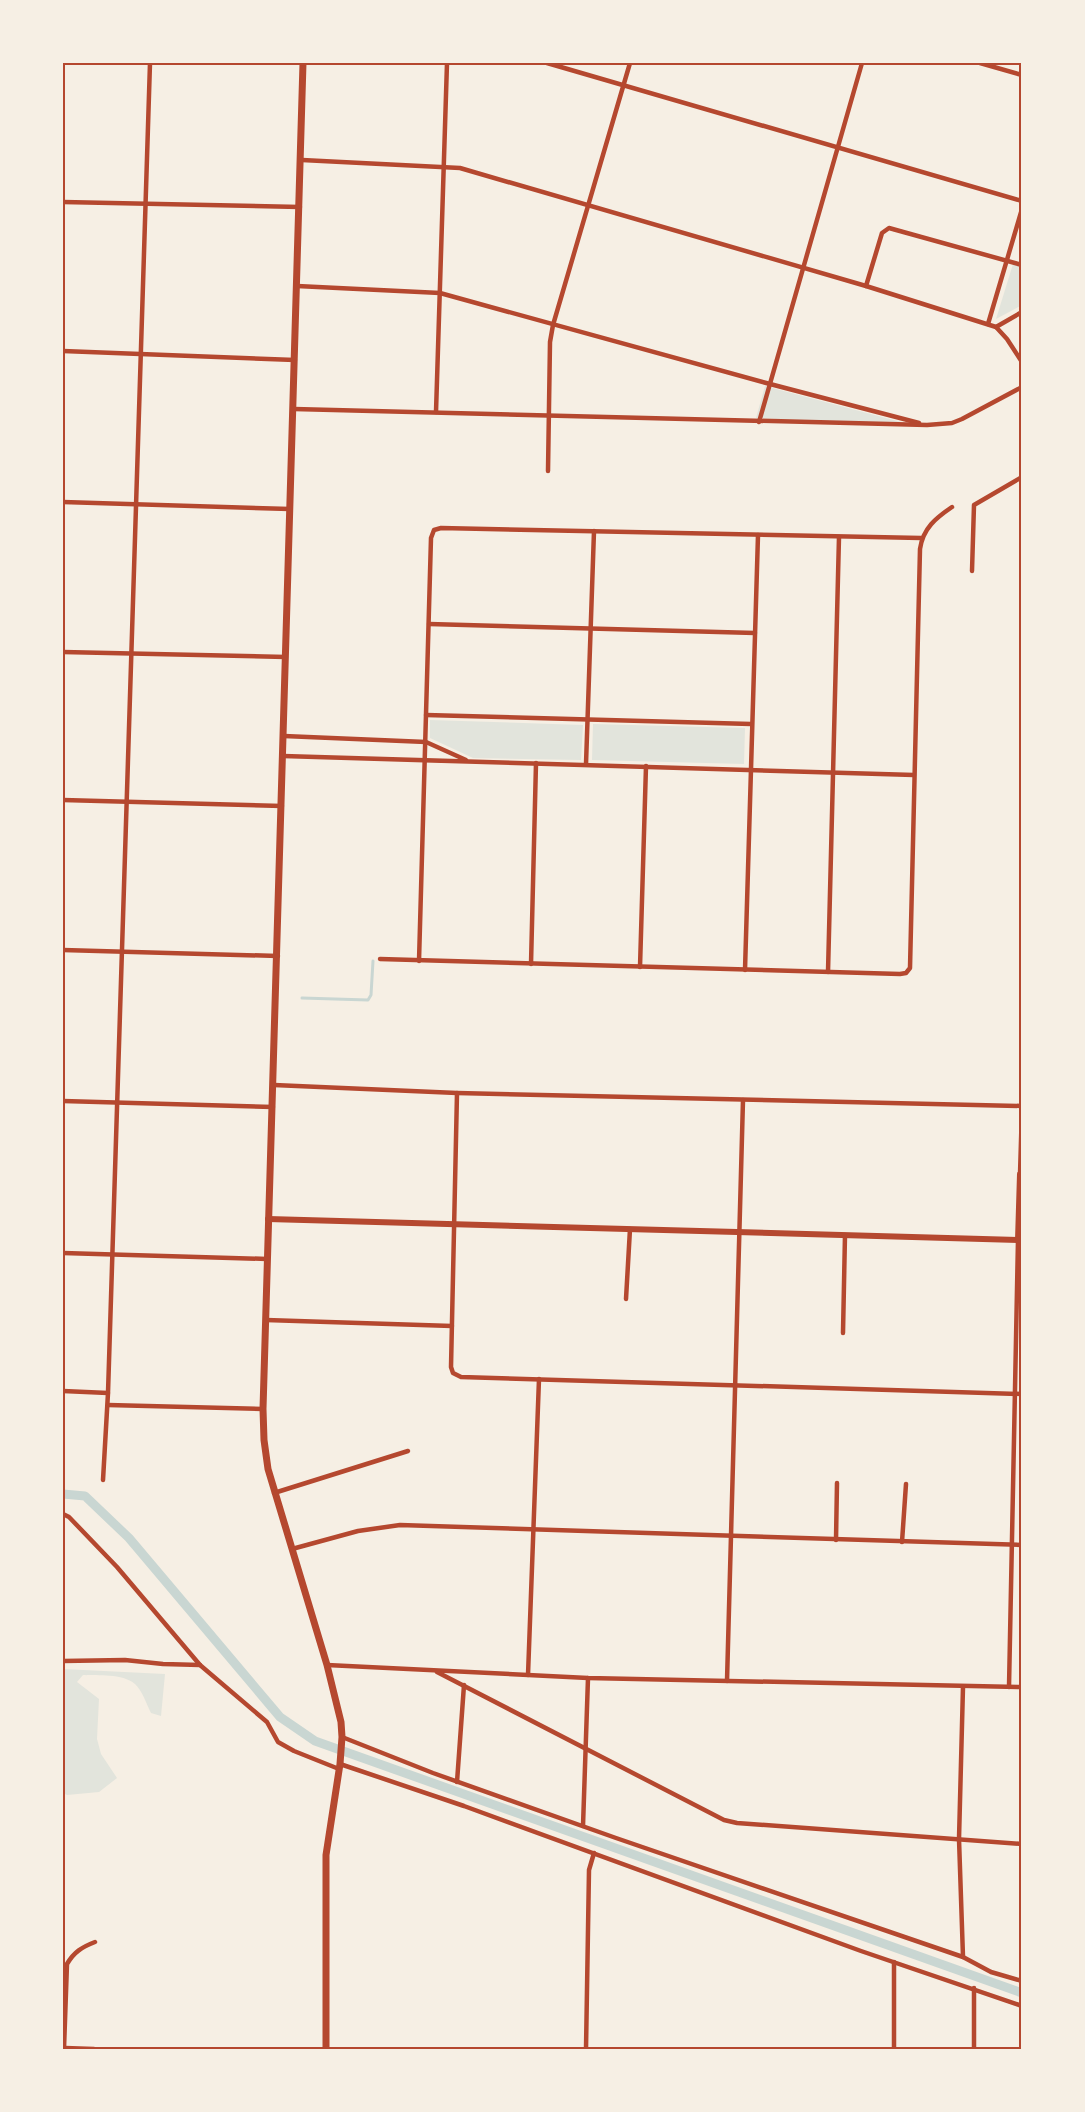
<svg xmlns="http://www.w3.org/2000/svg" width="1085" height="2112" viewBox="0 0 1085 2112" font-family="'Golos Text',sans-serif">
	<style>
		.green { fill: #e2e4dc }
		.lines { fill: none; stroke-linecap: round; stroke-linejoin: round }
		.stream { stroke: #c9d6d2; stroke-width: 3 }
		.canal { stroke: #c9d6d2; stroke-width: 9 }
		.minor { stroke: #b5482f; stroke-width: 4.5 }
		.secondary { stroke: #b5482f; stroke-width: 6 }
		.primary { stroke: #b5482f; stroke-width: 7 }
		.neatline { fill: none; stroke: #b5482f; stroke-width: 2 }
	</style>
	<rect width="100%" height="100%" fill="#f6efe4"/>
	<!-- green -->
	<g class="green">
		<polygon points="1013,264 1022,267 1022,305 996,319"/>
		<polygon points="765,386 916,426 756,418"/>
		<polygon points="430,720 583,725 581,760 473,758 430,738"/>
		<polygon points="593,724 745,728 744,764 592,760"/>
		<path d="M63 1669 165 1674 161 1716 151 1713C147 1705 142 1690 135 1684 122 1673 98 1676 83 1675L77 1682 99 1699 97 1739 101 1754 117 1778 99 1792 67 1795 63 1793Z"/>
	</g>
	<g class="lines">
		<!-- stream -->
		<polyline class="stream" points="302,998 368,1000 371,995 373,961"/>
		<!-- canal -->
		<polyline class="canal" points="63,1494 85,1496 129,1538 280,1717 315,1741 1022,1993"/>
		<!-- minor -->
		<g class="minor">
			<polyline points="547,63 1022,201"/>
			<polyline points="980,63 1022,75"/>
			<polyline points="302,160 460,168 866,286 996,327 1022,312"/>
			<polyline points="63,202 300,207"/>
			<polyline points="297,286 440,293 770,384 919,423"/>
			<polyline points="866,286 882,233 889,228 1022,265"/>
			<polyline points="988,324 1022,209"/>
			<polyline points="996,327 1007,339 1022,362"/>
			<polyline points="63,351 295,360"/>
			<polyline points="294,409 927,425 952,423 962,419 1022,387"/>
			<polyline points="436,412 447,63"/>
			<polyline points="759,422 862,63"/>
			<polyline points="548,471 550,342 553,325 630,63"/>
			<polyline points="63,502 290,509"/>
			<polyline points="972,571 974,505 1022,477"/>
			<polyline points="429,624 755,633"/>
			<polyline points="63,652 286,657"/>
			<polyline points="426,715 751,724"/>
			<polyline points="284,736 426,742 466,760"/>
			<polyline points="283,756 914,775"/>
			<polyline points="586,764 594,531"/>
			<polyline points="63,800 282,806"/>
			<polyline points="63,950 278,956"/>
			<path d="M380 959 900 974 906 973 910 968 920 549C923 528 936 518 952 507"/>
			<polyline points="419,961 431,538 434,530 441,528 921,538"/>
			<polyline points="531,964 536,763"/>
			<polyline points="640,967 646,766"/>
			<polyline points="745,970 758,535"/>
			<polyline points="828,972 839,537"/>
			<polyline points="274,1085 457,1093 1022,1106"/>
			<polyline points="457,1093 451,1367 453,1373 461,1377 1022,1394"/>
			<polyline points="63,1101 273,1107"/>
			<polyline points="1020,1174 1022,1108"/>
			<polyline points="63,1253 267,1259"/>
			<polyline points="626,1299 630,1229"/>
			<polyline points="266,1320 452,1326"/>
			<polyline points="843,1333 845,1235"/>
			<polyline points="63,1391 108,1393"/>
			<polyline points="108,1405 263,1409"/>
			<polyline points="103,1480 108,1393 150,63"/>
			<polyline points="274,1493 408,1451"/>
			<polyline points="63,1514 69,1517 117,1567 200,1665 267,1722 278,1742 294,1751 339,1769"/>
			<polyline points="836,1540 837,1483"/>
			<polyline points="902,1542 906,1484"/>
			<polyline points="292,1549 358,1531 400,1525 1022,1545"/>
			<polyline points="63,1661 125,1660 163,1664 200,1665"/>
			<polyline points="327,1665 588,1678 1022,1687"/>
			<polyline points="437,1672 724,1820 737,1823 1022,1844"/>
			<polyline points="528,1675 539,1379"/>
			<polyline points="727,1681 743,1100"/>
			<polyline points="963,1687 959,1839 963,1957"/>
			<polyline points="1009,1687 1018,1240"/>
			<polyline points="342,1737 433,1773 616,1838 963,1957 991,1972 1022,1981"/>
			<polyline points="340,1764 464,1806 861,1951 1022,2006"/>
			<polyline points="457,1782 464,1685"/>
			<polyline points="583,1826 588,1678"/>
			<polyline points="65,2048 94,2049"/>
			<path d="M64 2049 67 1964C74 1952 82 1947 95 1942"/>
			<polyline points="586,2049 589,1870 594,1853"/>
			<polyline points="894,2049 894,1962"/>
			<polyline points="974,2049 974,1988"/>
		</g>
		<!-- secondary -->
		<g class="secondary">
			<polyline points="268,1219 1022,1240"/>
			<polyline points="1018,1240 1020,1174 1022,1173"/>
		</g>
		<!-- primary -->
		<polyline class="primary" points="303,63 263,1409 264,1440 268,1469 327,1665 341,1722 342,1737 340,1764 326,1855 326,2049"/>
	</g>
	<!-- border -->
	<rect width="1085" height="2112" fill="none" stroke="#f6efe4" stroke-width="129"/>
	<rect x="64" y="64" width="956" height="1984" class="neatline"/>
</svg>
